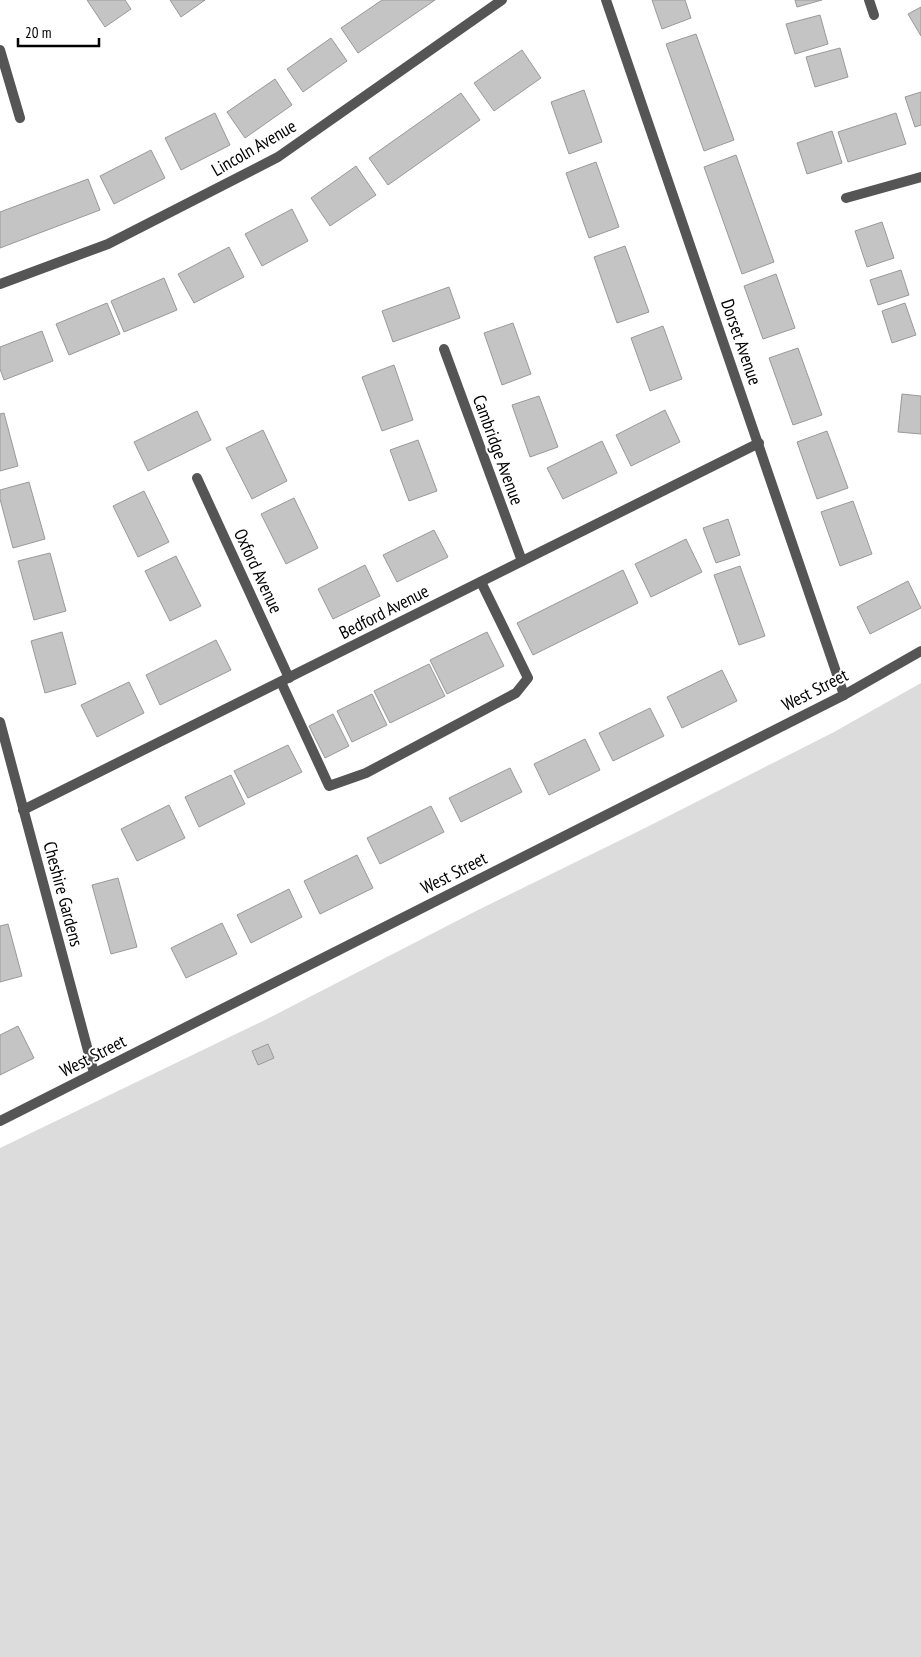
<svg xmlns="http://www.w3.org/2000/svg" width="921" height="1657" viewBox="0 0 921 1657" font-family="'PT Sans Narrow',sans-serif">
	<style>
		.green { fill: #dcdcdc }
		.building { fill: #c4c4c4; stroke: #999 }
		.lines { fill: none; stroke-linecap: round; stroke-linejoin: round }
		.service { stroke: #555; stroke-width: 10 }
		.minor { stroke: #555; stroke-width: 10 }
		.tertiary { stroke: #555; stroke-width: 10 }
		.labels { text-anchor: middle; stroke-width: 4; stroke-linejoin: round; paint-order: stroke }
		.street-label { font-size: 18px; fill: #000; stroke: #fff }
	</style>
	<rect width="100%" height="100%" fill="#fff"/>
	<!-- green -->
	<polygon class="green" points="921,683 921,1657 0,1657 0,1148 267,1019 476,911 643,829 834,732"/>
	<!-- building -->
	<g class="building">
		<polygon points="87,0 125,0 131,9 105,27"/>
		<polygon points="170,0 205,0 181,17"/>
		<polygon points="382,0 435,0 358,53 341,28"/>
		<polygon points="652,0 685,0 691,18 662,29"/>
		<polygon points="795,0 822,0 797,7"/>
		<polygon points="921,7 921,36 908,14"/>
		<polygon points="820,15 828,44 795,54 786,24"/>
		<polygon points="696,34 734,140 704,151 666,44"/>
		<polygon points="331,38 347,61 303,92 287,69"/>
		<polygon points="840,48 848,77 815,87 806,57"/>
		<polygon points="522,50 541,78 494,111 474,83"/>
		<polygon points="275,79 292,105 245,138 227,112"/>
		<polygon points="584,90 602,142 569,154 551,102"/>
		<polygon points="921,92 921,125 915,127 905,97"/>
		<polygon points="461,93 480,120 388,185 369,158"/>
		<polygon points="215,113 230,145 181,170 165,138"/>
		<polygon points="896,113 906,144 848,162 838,132"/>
		<polygon points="832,131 842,163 807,174 797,143"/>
		<polygon points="151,150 165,178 114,204 100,176"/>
		<polygon points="736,155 774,262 742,274 704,167"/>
		<polygon points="596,162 619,227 589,238 566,173"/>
		<polygon points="356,166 376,195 330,226 311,198"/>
		<polygon points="88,179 100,210 0,248 0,212"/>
		<polygon points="292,209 308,241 262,266 245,234"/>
		<polygon points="882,222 894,258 867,267 855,231"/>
		<polygon points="625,246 649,312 617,323 594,257"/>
		<polygon points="229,247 244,277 194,303 178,274"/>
		<polygon points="901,270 909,295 878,305 870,280"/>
		<polygon points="776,274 795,328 763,339 744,286"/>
		<polygon points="164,278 177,310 124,332 111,301"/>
		<polygon points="449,287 460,318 393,342 382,311"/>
		<polygon points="107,303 120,334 69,355 56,324"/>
		<polygon points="905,303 916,335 892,343 882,311"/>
		<polygon points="513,323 531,374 502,385 484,333"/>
		<polygon points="663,326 682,379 650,391 631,338"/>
		<polygon points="42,331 53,361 4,380 0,369 0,347"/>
		<polygon points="798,348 822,415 793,425 769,358"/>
		<polygon points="394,365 413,420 382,431 362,377"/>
		<polygon points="902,394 921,396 921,434 898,432"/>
		<polygon points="539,396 558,447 530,457 512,405"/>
		<polygon points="665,410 680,442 631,466 616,435"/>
		<polygon points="197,411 211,440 148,471 134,442"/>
		<polygon points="4,413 18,466 0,471 0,414"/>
		<polygon points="263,430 287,481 252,499 226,448"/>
		<polygon points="827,431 848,488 817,499 797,442"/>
		<polygon points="418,440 437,491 409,501 390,450"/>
		<polygon points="602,441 617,473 563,499 547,468"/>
		<polygon points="29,482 45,539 13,548 0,499 0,490"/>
		<polygon points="144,491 169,542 138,557 113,506"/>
		<polygon points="294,498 318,548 286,564 261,514"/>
		<polygon points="853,501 872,554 840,566 821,512"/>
		<polygon points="728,519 740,555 716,563 703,528"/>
		<polygon points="434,530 448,557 397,582 383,555"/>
		<polygon points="686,539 702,572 651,597 635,564"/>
		<polygon points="50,553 66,611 34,620 18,561"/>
		<polygon points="176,556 201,606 170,621 145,571"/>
		<polygon points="365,565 380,596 333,619 318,589"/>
		<polygon points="740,566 765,636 739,645 714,575"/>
		<polygon points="623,570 638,603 533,655 517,623"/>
		<polygon points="908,581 921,608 870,634 857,607"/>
		<polygon points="62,632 76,684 45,693 31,641"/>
		<polygon points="487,632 504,666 447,694 430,660"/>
		<polygon points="216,640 231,670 160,705 146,675"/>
		<polygon points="429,664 445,696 390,723 374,691"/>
		<polygon points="722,670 737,701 682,728 667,697"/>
		<polygon points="129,682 144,713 97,737 81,705"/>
		<polygon points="372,694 387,725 352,742 337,711"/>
		<polygon points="650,708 664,736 613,761 599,733"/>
		<polygon points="333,714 349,746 325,758 309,726"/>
		<polygon points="585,739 600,770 549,795 534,764"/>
		<polygon points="288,745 302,772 248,798 234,771"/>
		<polygon points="510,768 522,792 461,822 449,798"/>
		<polygon points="231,775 245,804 199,827 185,797"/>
		<polygon points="169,805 185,838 137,861 121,829"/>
		<polygon points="431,806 444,832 380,864 367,838"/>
		<polygon points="357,855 373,888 320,914 304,881"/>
		<polygon points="118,878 137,947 111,954 92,885"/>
		<polygon points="289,889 302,917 251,943 237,915"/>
		<polygon points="222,923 237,954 186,978 171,948"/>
		<polygon points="8,924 22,976 0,982 0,926"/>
		<polygon points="18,1026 34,1058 0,1075 0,1035"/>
		<polygon points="268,1044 274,1058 258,1065 252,1051"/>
	</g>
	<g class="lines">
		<!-- service -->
		<g class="service">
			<polyline points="0,50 20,118"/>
			<polyline points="281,682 329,786 366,773 516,693 528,678 481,582"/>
		</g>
		<!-- minor -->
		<g class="minor">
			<polyline points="606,0 844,695"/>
			<polyline points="869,0 874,15"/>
			<polyline points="846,198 921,177"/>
			<polyline points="0,284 108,244 278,157 502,0"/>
			<polyline points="444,349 522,561"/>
			<polyline points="197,478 289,678"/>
			<polyline points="0,722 94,1073"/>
			<polyline points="23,810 759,443"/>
		</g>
		<!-- tertiary -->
		<polyline class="tertiary" points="0,1121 844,695 921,651"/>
	</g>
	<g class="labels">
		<!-- street labels -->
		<g class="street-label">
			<text transform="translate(254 148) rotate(-30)" y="6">Lincoln Avenue</text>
			<text transform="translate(741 342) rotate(71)" y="6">Dorset Avenue</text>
			<text transform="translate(498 450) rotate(70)" y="6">Cambridge Avenue</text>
			<text transform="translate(258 571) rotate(65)" y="6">Oxford Avenue</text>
			<text transform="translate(384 612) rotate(-27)" y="6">Bedford Avenue</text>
			<text transform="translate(815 690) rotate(-27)" y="6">West Street</text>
			<text transform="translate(454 873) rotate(-27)" y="6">West Street</text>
			<text transform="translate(63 894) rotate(75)" y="6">Cheshire Gardens</text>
			<text transform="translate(93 1056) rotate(-27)" y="6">West Street</text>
		</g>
	</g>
	<!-- scale -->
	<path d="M18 38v8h81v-8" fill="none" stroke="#000000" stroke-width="2.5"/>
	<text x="25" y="38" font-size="15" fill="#000000" stroke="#ffffff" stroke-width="4" paint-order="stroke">20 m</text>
</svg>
